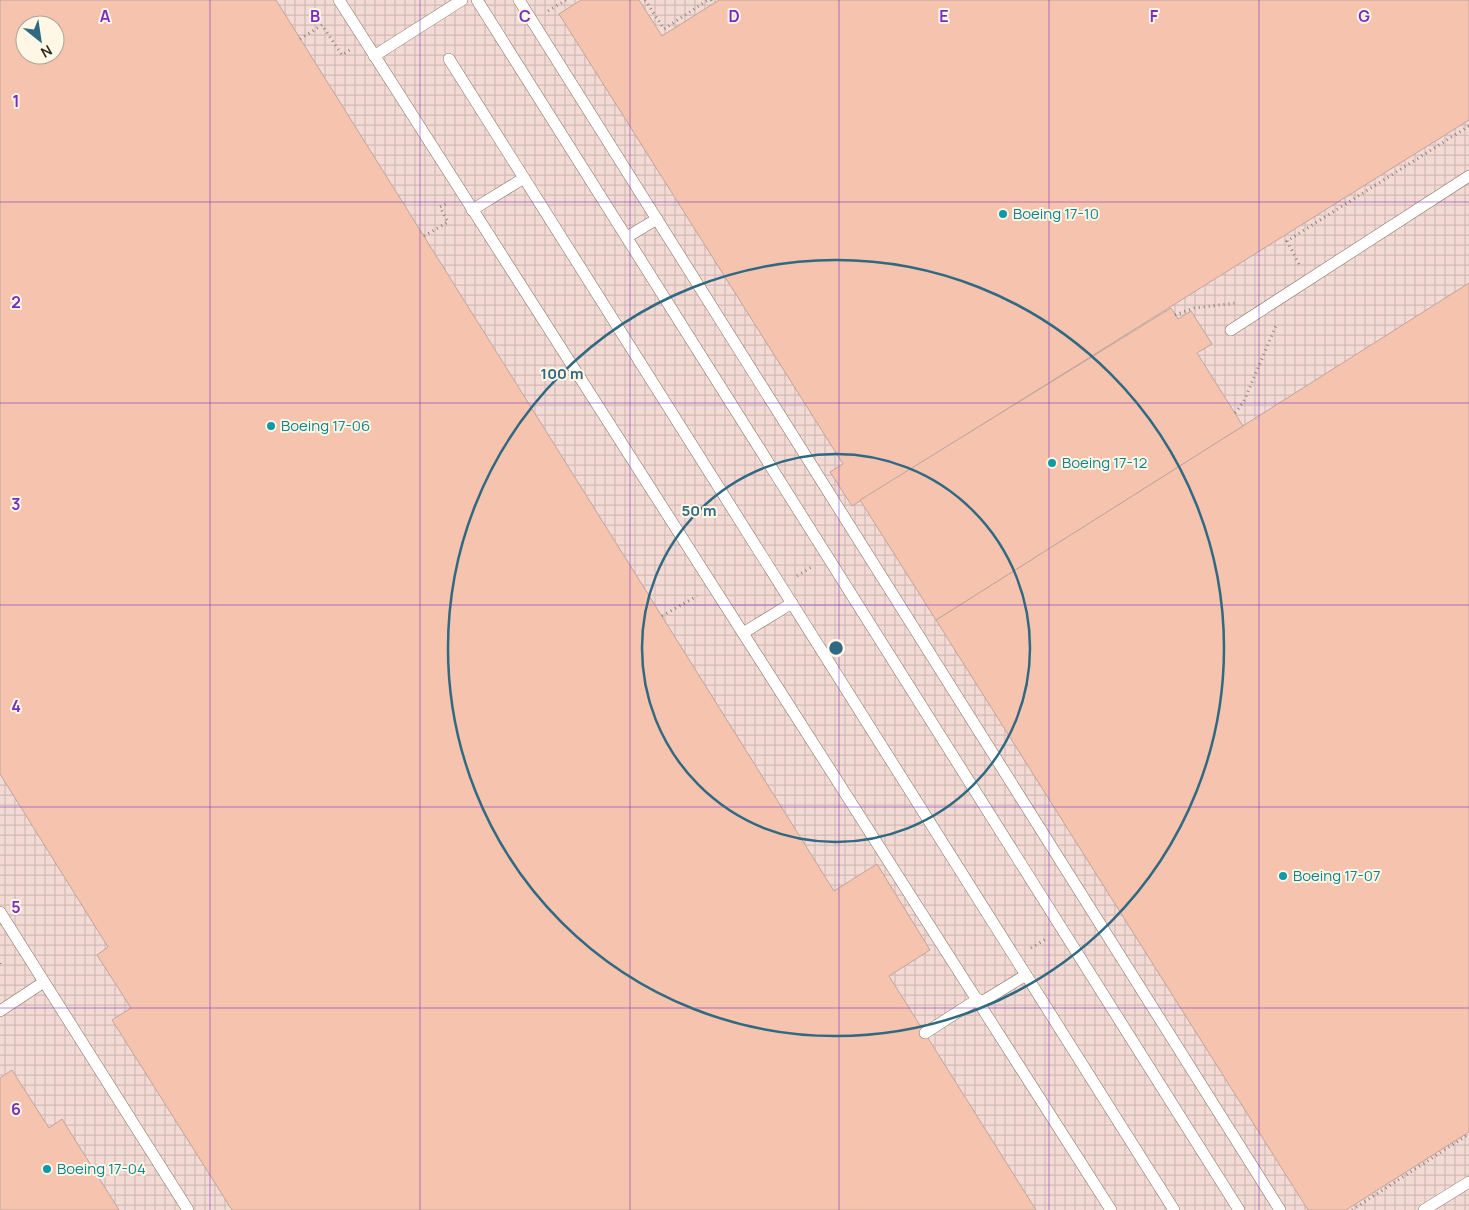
<svg xmlns="http://www.w3.org/2000/svg" width="1469" height="1210" viewBox="0 0 1469 1210" font-family="Manrope,sans-serif">
	<style>
		.industrial { fill: url(#industrial-grid); fill-rule: evenodd }
		.building { fill: #f6c3ae; stroke: #bea69c; fill-rule: evenodd }
		.lines { fill: none; stroke-linecap: round; stroke-linejoin: round }
		.service-casing { stroke: #7e7561; stroke-width: 12 }
		.path { stroke: #8d8677; stroke-width: 3; stroke-dasharray: 1 4; stroke-linecap: butt }
		.service { stroke: #fff; stroke-width: 11 }
		.grid { fill: none; stroke: #7b2cbf; stroke-width: 1; stroke-opacity: 0.55 }
		.ring { fill: none; stroke: #2f6982; stroke-width: 2.5 }
		.culture-dot { fill: #0f9aa8; stroke: #fff7e5; stroke-width: 2 }
		.labels { text-anchor: middle; stroke-width: 4; stroke-linejoin: round; paint-order: stroke }
		.culture-label { font-size: 15px; fill: #0d838f; stroke: #fff7e5; text-anchor: start }
		.grid-label { font-size: 16px; text-anchor: middle; font-weight: bold; fill: #7b2cbf; stroke: #fff7e5; stroke-width: 4; stroke-linejoin: round; paint-order: stroke }
		.centre { fill: #2f6982; stroke: #fff7e5; stroke-width: 2.5 }
		.ring-label { font-size: 15px; text-anchor: middle; font-weight: bold; fill: #2f6982; stroke: #fff7e5; stroke-width: 4; stroke-linejoin: round; paint-order: stroke }
	</style>
	<defs>
		<pattern id="industrial-grid" width="8" height="8" patternUnits="userSpaceOnUse" patternTransform="scale(1.25)"><rect width="8" height="8" fill="#f4dad5"/><path d="M0 4h8M4 0v8" fill="none" stroke="#d2bbb7"/></pattern>
	</defs>
	<rect width="100%" height="100%" fill="#f3e9d3"/>
	<!-- industrial -->
	<path class="industrial" d="M0 0H1469V1210H0ZM25 25H55V55H25Z"/>
	<!-- building -->
	<g class="building">
		<path d="M0 0H276L834 891 877 864 930 950 889 976 1036 1210H232L112 1020 131 1008 97 955 108 947 0 774ZM25 25H55V55H25Z"/>
		<polygon points="581,0 639,0 662,36 719,0 1469,0 1469,120 852,506 830,472 843,464 559,14"/>
		<polygon points="1469,283 1469,1132 1346,1210 1308,1210 936,620"/>
		<polygon points="1171,308 1178,319 1191,311 1212,344 1197,353 1243,426 936,620 860,500"/>
		<polygon points="12,1070 49,1128 62,1119 119,1210 0,1210 0,1078"/>
	</g>
	<g class="lines">
		<!-- service casing -->
		<g class="service-casing">
			<g id="service">
				<polyline points="339,0 1111,1210"/>
				<polyline points="477,0 1239,1210"/>
				<polyline points="519,0 1280,1210"/>
				<polyline points="374,56 462,0"/>
				<polyline points="449,59 1174,1210"/>
				<polyline points="472,210 524,178"/>
				<polyline points="627,237 657,219"/>
				<polyline points="1231,330 1469,176"/>
				<polyline points="743,633 792,603"/>
				<polyline points="0,912 188,1210"/>
				<polyline points="980,1003 1026,975"/>
				<polyline points="0,1011 44,982"/>
				<polyline points="925,1033 978,999"/>
				<polyline points="1424,1210 1469,1182"/>
			</g>
		</g>
		<!-- path -->
		<g class="path">
			<polyline points="645,0 664,29 708,0"/>
			<polyline points="711,0 713,4"/>
			<polyline points="548,11 566,0"/>
			<polyline points="300,39 322,25 342,55 350,50"/>
			<polyline points="424,236 448,222 440,207 448,203"/>
			<polyline points="1299,264 1287,241 1469,126"/>
			<polyline points="1175,315 1194,308 1236,303"/>
			<polyline points="1235,413 1244,401 1277,323"/>
			<polyline points="797,576 813,566"/>
			<polyline points="662,616 697,596"/>
			<polyline points="1031,948 1046,939"/>
			<polyline points="0,963 0,964"/>
			<polyline points="1352,1210 1469,1134"/>
		</g>
		<!-- service -->
		<use href="#service" class="service"/>
	</g>
	<!-- grid -->
	<path class="grid" d="M210 0V1210M420 0V1210M630 0V1210M839 0V1210M1049 0V1210M1259 0V1210M0 202H1469M0 403H1469M0 605H1469M0 807H1469M0 1008H1469"/>
	<!-- distance rings -->
	<g class="ring">
		<circle cx="836" cy="648" r="194"/>
		<circle cx="836" cy="648" r="388"/>
	</g>
	<!-- markers -->
	<g class="culture-dot">
		<circle cx="1003" cy="214" r="5"/>
		<circle cx="271" cy="426" r="5"/>
		<circle cx="1052" cy="463" r="5"/>
		<circle cx="1283" cy="876" r="5"/>
		<circle cx="47" cy="1169" r="5"/>
	</g>
	<g class="labels">
		<!-- culture labels -->
		<g class="culture-label">
			<text x="1013" y="219">Boeing 17-10</text>
			<text x="281" y="431">Boeing 17-06</text>
			<text x="1062" y="468">Boeing 17-12</text>
			<text x="1293" y="881">Boeing 17-07</text>
			<text x="57" y="1174">Boeing 17-04</text>
		</g>
	</g>
	<g class="grid-label">
		<text x="105" y="22">A</text>
		<text x="315" y="22">B</text>
		<text x="525" y="22">C</text>
		<text x="734" y="22">D</text>
		<text x="944" y="22">E</text>
		<text x="1154" y="22">F</text>
		<text x="1364" y="22">G</text>
		<text x="16" y="107">1</text>
		<text x="16" y="308">2</text>
		<text x="16" y="510">3</text>
		<text x="16" y="712">4</text>
		<text x="16" y="913">5</text>
		<text x="16" y="1115">6</text>
	</g>
	<circle cx="836" cy="648" r="8" class="centre"/>
	<g class="ring-label">
		<text x="562" y="379">100 m</text>
		<text x="699" y="516">50 m</text>
	</g>
	<!-- north arrow -->
	<g transform="translate(40 40) rotate(150)"><circle r="24" fill="#fff7e5" stroke="#aca597"/>
	<path d="M0-4L9 19L0 12L-9 19Z" fill="#2f6982"/>
	<text y="-8" font-size="14" font-weight="bold" text-anchor="middle" fill="#2f2b22">N</text>
	</g>
</svg>
